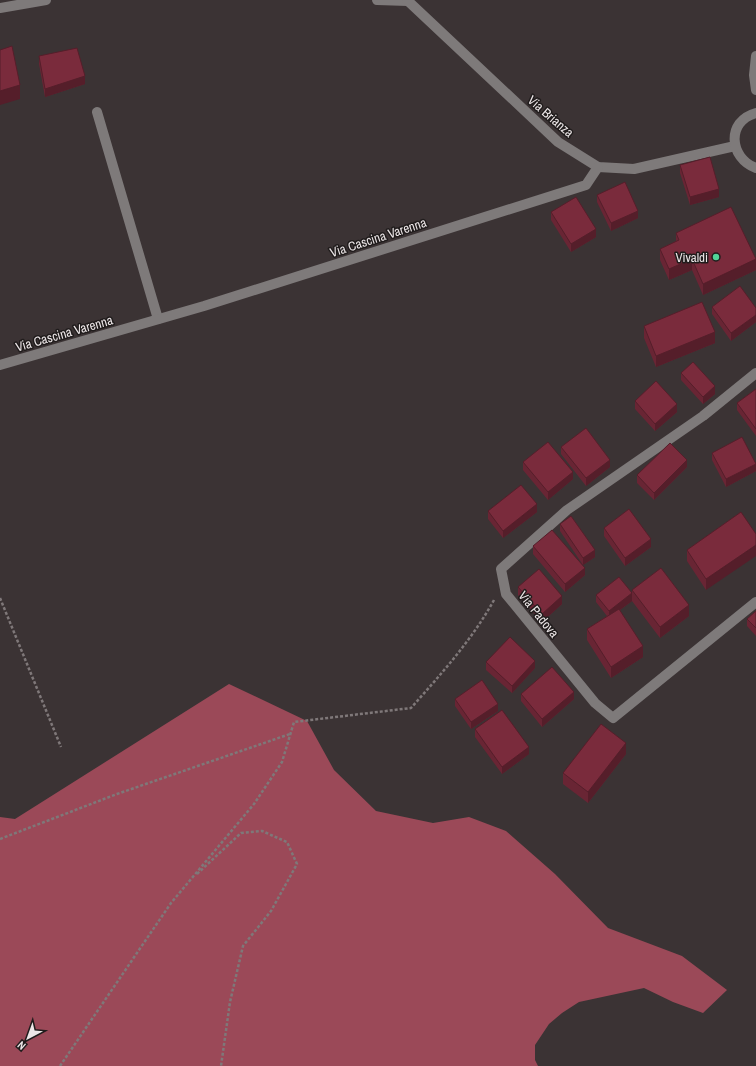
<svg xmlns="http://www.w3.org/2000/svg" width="756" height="1066" viewBox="0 0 756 1066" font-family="'Archivo Narrow',sans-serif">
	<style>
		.forest { fill: #9b4958 }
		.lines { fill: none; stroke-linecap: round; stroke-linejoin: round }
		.path { stroke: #7f7879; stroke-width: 2.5; stroke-dasharray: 3 2; stroke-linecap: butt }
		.minor { stroke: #7e7a7a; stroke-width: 10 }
		.wall { fill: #692534 }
		.shaded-wall { fill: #551e2a }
		.building { fill: #7a2b3c; stroke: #551e2a }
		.poi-dot { fill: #51d397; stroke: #201c1c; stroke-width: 1.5 }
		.labels { text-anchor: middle; stroke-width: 3; stroke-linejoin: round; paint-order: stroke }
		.street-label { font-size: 13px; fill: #ede7e8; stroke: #201c1c }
		.poi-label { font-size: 13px; fill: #ede7e8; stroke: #201c1c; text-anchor: end }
	</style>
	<rect width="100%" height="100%" fill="#3b3334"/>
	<!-- forest -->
	<polygon class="forest" points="229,684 307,721 334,770 376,811 433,823 469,817 506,831 555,874 608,928 682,956 727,990 703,1013 673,1002 644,988 579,1002 562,1013 549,1024 535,1045 535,1060 538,1066 0,1066 0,817 15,819"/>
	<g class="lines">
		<!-- path -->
		<g class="path">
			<polyline points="0,598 61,747"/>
			<polyline points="0,839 117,794 290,734"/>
			<polyline points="197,874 241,833 262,831 287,842 297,864 271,911 243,946 230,1002 221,1066"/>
			<path d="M60 1066 171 903 254 804 282 762 294 722 411 708C441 674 472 640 494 600"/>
		</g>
		<!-- minor -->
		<g class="minor">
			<polyline points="377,0 408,1"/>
			<polyline points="407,0 558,142 598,167 634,169 735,146"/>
			<polyline points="0,8 46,0"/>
			<polyline points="756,56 754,75 756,90"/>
			<polyline points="97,112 158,319"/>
			<path d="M756 113C726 121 729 158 756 168"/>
			<polyline points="0,365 204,306 586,185 598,167"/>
			<polyline points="756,373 703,416 567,510 501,569 506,594 595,703 613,718 756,602"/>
		</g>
	</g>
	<!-- wall -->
	<g class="wall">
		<polygon points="39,56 85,84 45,97 39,64"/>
		<polygon points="680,165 719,197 690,205 680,173"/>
		<polygon points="597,195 638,218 611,231 597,202"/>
		<polygon points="551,212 596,237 571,252 551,220"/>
		<polygon points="676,233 756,270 703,295 692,270 669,280 660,260 660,249 676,241"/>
		<polygon points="712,307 756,308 756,322 731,341 712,314"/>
		<polygon points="644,326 715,343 656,367 644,338"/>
		<polygon points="681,373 715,394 703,404 681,380"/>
		<polygon points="756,389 756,436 737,410 737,403"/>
		<polygon points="635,401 677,412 655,431 635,409"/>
		<polygon points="561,447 610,467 586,486 561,454"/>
		<polygon points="712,453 756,463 756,471 726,487 712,460"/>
		<polygon points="523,462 573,479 548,500 523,470"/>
		<polygon points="687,467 654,500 637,483 637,475"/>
		<polygon points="488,511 537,512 503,538 488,519"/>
		<polygon points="741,512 706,590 687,561 687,550"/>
		<polygon points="560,524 595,557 583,565 560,531"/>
		<polygon points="604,528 651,547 625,566 604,536"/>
		<polygon points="533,546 585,575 565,592 533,554"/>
		<polygon points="518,587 562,604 542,622 518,595"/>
		<polygon points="632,590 689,616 660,638 632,601 620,610 643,657 611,678 587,640 587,629 607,616 596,602 596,595 632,593"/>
		<polygon points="756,611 756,636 747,626 747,619"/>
		<polygon points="486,662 535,668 512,693 486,670"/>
		<polygon points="521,694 574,699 542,727 521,701"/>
		<polygon points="455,699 498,711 471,729 455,706"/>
		<polygon points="475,729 529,754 502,774 475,737"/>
		<polygon points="626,754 588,803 563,784 563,773"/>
	</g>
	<!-- shaded-wall -->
	<g class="shaded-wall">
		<polygon points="85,76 85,84 45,97 45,89"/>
		<polygon points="20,85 20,99 0,105 0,91"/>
		<polygon points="719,189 719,197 690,205 690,197"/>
		<polygon points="638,211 638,218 611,231 611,223"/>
		<polygon points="596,229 596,237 571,252 571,244"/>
		<polygon points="692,259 692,270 669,280 669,269"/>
		<polygon points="756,259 756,270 703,295 703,284"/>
		<polygon points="756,315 756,322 731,341 731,333"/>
		<polygon points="715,332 715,343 656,367 656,356"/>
		<polygon points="715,386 715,394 703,404 703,397"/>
		<polygon points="677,404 677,412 655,431 655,424"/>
		<polygon points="610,460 610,467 586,486 586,478"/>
		<polygon points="687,460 687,467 654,500 654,493"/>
		<polygon points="756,464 756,471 726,487 726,479"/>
		<polygon points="573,472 573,479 548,500 548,492"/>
		<polygon points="537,504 537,512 503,538 503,531"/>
		<polygon points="651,539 651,547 625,566 625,558"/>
		<polygon points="756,545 756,556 706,590 706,579"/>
		<polygon points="595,550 595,557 583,565 583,558"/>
		<polygon points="585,568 585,575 565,592 565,584"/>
		<polygon points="632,593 632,601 609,618 609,611"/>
		<polygon points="562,596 562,604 542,622 542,614"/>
		<polygon points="689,605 689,616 660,638 660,627"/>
		<polygon points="643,646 643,657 611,678 611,667"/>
		<polygon points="535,661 535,668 512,693 512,686"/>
		<polygon points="574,692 574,699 542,727 542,719"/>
		<polygon points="498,704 498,711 471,729 471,722"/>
		<polygon points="626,743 626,754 588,803 588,792"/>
		<polygon points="529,747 529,754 502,774 502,767"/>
	</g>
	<!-- building -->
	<g class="building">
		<polygon points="12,46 20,85 0,91 0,50"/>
		<polygon points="77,48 85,76 45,89 39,56"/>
		<polygon points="710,157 719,189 690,197 680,165"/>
		<polygon points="625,182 638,211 611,223 597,195"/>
		<polygon points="576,197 596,229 571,244 551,212"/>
		<polygon points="731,207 756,259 703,284 692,259 669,269 660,249 679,240 676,233"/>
		<polygon points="740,286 756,308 756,315 731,333 712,307"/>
		<polygon points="702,302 715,332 656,356 644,326"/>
		<polygon points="693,362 715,386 703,397 681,373"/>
		<polygon points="656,381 677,404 655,424 635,401"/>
		<polygon points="756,389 756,429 737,403"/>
		<polygon points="586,428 610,460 586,478 561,447"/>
		<polygon points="742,437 756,464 726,479 712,453"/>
		<polygon points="548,442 573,472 548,492 523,462"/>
		<polygon points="670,443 687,460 654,493 637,475"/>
		<polygon points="521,485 537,504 503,531 488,511"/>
		<polygon points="629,509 651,539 625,558 604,528"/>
		<polygon points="741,512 756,534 756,545 706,579 687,550"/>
		<polygon points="571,516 595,550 583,558 560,524"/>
		<polygon points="552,530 585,568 565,584 533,546"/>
		<polygon points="661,568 689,605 660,627 632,590"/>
		<polygon points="539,569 562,596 542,614 518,587"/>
		<polygon points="619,577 632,593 609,611 596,595"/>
		<polygon points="619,609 643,646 611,667 587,629"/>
		<polygon points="756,611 756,628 747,619"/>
		<polygon points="510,637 535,661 512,686 486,662"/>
		<polygon points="552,667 574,692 542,719 521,694"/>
		<polygon points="482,680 498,704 471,722 455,699"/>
		<polygon points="502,710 529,747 502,767 475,729"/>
		<polygon points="601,724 626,743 588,792 563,773"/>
	</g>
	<!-- markers -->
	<circle class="poi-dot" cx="716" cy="257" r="4"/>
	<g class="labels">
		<!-- street labels -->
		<g class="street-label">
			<text transform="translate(551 116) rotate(41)" y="5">Via Brianza</text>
			<text transform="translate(378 237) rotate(-18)" y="5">Via Cascina Varenna</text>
			<text transform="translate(64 333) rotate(-16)" y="5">Via Cascina Varenna</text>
			<text transform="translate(539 614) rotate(51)" y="5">Via Padova</text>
		</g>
		<!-- poi labels -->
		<g class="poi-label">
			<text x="708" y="262">Vivaldi</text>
		</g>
	</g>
	<!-- north arrow -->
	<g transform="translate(28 1038) rotate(221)" stroke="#201c1c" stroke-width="3" paint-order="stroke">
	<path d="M0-3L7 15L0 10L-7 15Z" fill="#ede7e8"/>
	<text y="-6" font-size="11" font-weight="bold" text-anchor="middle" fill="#ede7e8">N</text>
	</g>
</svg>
